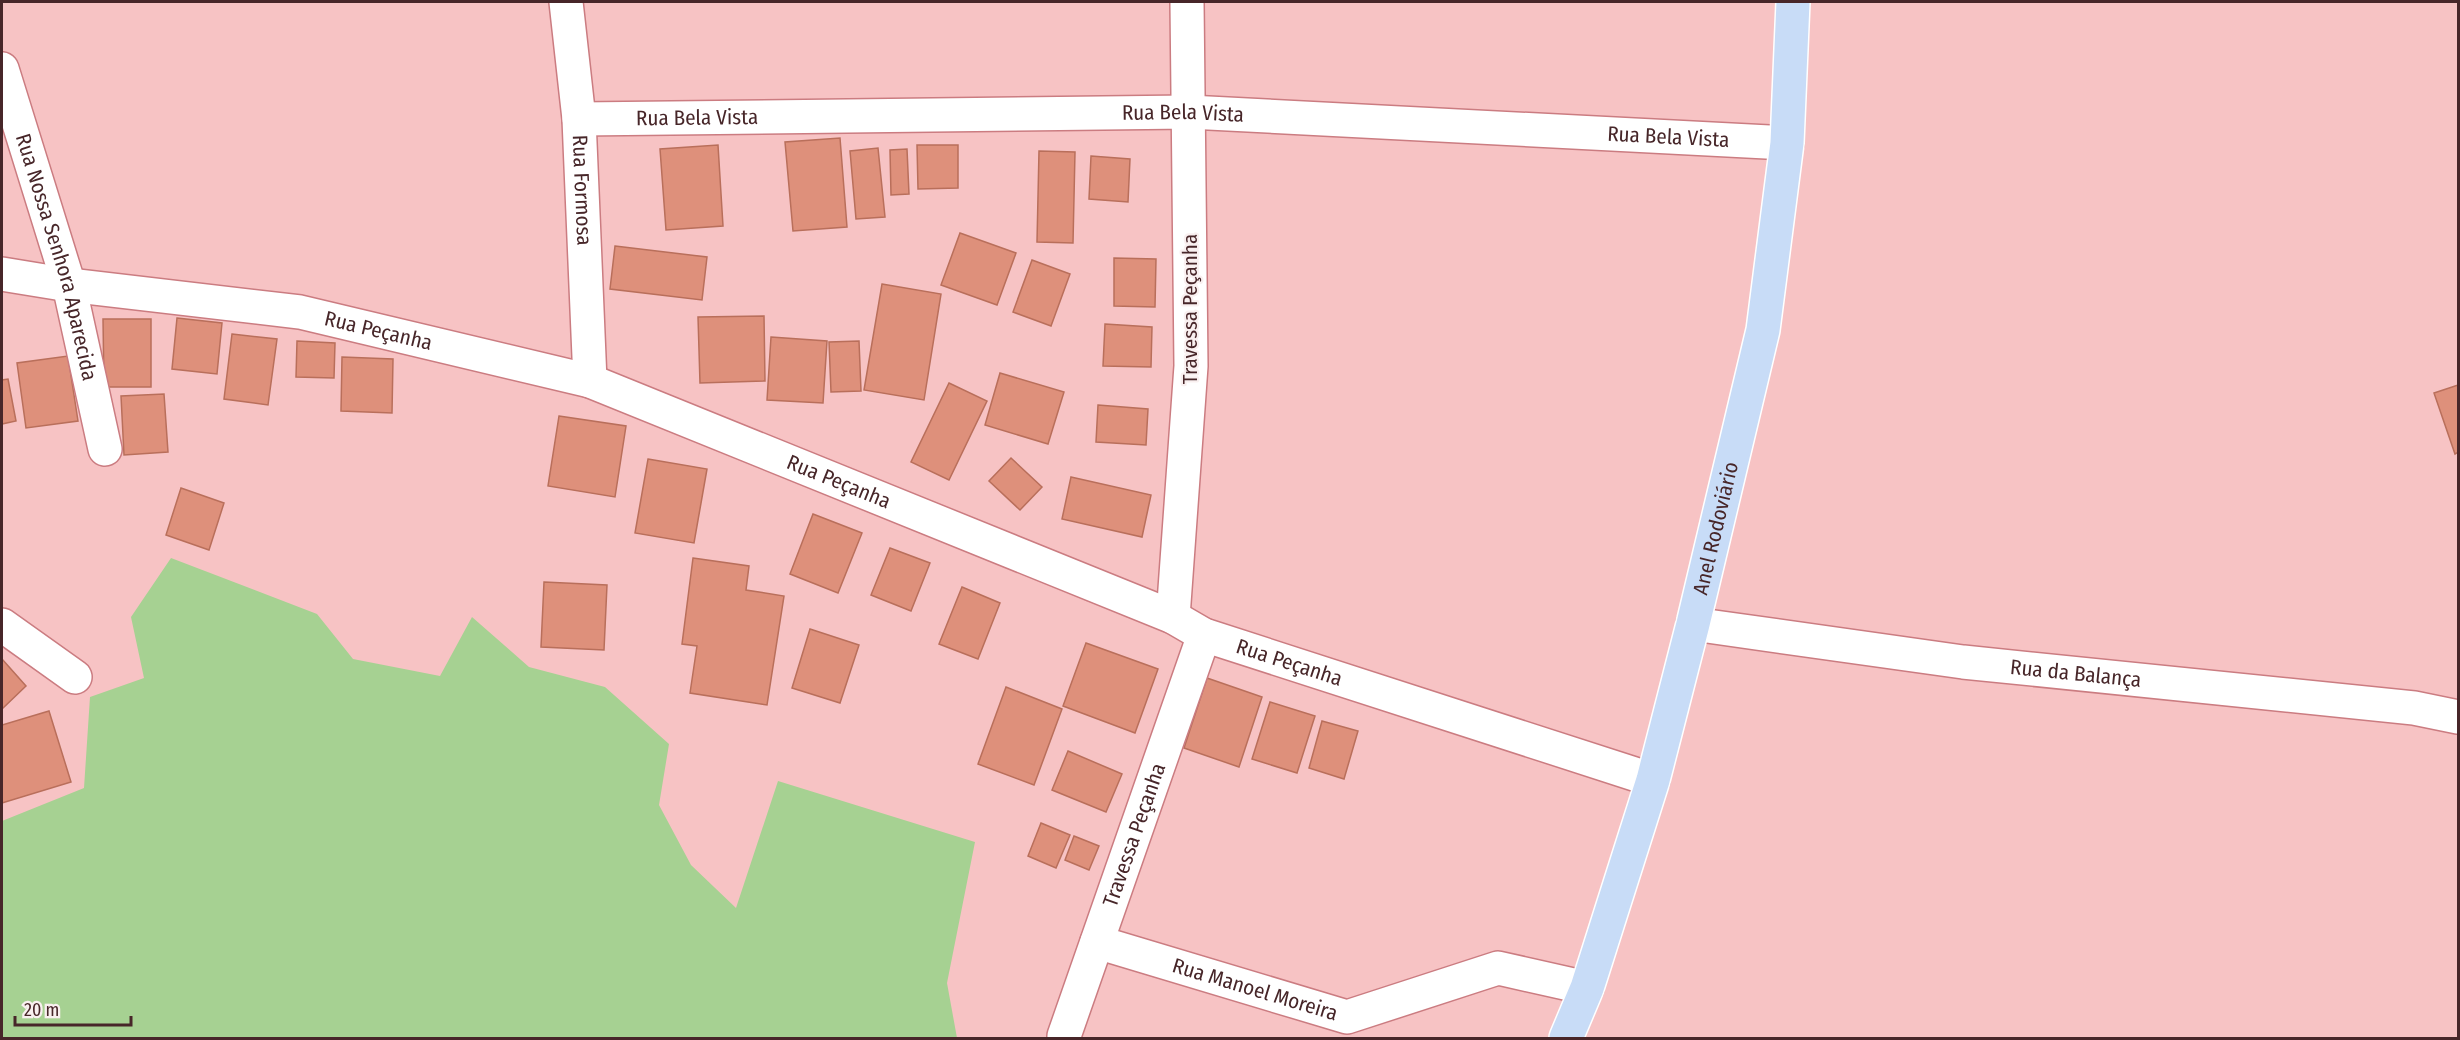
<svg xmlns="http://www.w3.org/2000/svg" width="2460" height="1040" viewBox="0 0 2460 1040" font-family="'Fira Sans Condensed',sans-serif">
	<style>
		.green { fill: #a6d192 }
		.building { fill: #de907b; stroke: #b96f5b; stroke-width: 1.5 }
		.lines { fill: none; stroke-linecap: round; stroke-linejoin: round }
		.minor-casing { stroke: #cb7c81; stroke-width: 36 }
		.primary-casing { stroke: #fff; stroke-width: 36 }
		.minor { stroke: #fff; stroke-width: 33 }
		.primary { stroke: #c8dcf7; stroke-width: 33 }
		.labels { text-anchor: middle; stroke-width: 4.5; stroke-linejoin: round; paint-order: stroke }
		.street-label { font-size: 21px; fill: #472629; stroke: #f9f0f0 }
	</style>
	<rect width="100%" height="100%" fill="#f7c3c4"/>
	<!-- green -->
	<polygon class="green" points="171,558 317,614 353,659 440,676 472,617 529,667 605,687 669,744 659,805 691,865 736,908 778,781 975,842 947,983 957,1038 2,1038 2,821 84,788 90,697 144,678 131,617"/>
	<!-- building -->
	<g class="building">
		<polygon points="840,138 847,227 793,231 785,142"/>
		<polygon points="718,145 723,226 666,230 660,149"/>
		<polygon points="917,145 958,145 958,188 918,189"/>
		<polygon points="878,148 885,217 856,219 850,151"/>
		<polygon points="907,149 909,194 891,195 890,150"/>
		<polygon points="1039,151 1075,152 1073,243 1037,242"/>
		<polygon points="1091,156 1130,159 1128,202 1089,199"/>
		<polygon points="960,233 1016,253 997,305 941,285"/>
		<polygon points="615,246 707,257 702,300 610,289"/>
		<polygon points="1114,258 1156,259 1155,307 1114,306"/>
		<polygon points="1032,260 1070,274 1051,326 1013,312"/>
		<polygon points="882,284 941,294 924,400 864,390"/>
		<polygon points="764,316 765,381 700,383 698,317"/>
		<polygon points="177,318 222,323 217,374 172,369"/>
		<polygon points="103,319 151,319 151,387 104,387"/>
		<polygon points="1105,324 1152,327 1151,367 1103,366"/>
		<polygon points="232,334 277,339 268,405 224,399"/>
		<polygon points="771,337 827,341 823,403 767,400"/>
		<polygon points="297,341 335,343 334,378 296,377"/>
		<polygon points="859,341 861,391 831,392 829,342"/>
		<polygon points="68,356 78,421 26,428 17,363"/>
		<polygon points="342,357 393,359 392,413 341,411"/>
		<polygon points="1000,373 1064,392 1048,444 985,425"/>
		<polygon points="8,379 16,421 2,424 2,380"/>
		<polygon points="949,383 987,401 949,480 911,462"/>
		<polygon points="2458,385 2458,452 2455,454 2434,393"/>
		<polygon points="164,394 168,452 124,455 121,396"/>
		<polygon points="1098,405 1148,409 1146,445 1096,442"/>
		<polygon points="559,416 626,426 615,497 548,486"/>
		<polygon points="1011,458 1042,487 1020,510 989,481"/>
		<polygon points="648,459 707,469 694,543 635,533"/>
		<polygon points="1071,477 1151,495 1142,537 1062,519"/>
		<polygon points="181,488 224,503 209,550 166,535"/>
		<polygon points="813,514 862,533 838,593 790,574"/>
		<polygon points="890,548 930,563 911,611 871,595"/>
		<polygon points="693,558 749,566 746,590 784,596 767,705 690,693 697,646 682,644"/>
		<polygon points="544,582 607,585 604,650 541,647"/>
		<polygon points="962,587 1000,603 978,659 939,644"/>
		<polygon points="810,629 859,645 840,703 792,688"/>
		<polygon points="1086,643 1158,669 1135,733 1063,706"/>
		<polygon points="2,659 26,686 2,709"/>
		<polygon points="1207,678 1262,697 1239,767 1184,748"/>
		<polygon points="1006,687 1062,709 1034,785 978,764"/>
		<polygon points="1270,702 1315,716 1297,773 1252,759"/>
		<polygon points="49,711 71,782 2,803 2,725"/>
		<polygon points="1322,721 1358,731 1344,779 1309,768"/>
		<polygon points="1068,751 1122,774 1106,812 1052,790"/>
		<polygon points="1041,823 1070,835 1056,868 1028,856"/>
		<polygon points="1074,836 1099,846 1089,870 1065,860"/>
	</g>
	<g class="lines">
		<!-- minor casing -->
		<g class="minor-casing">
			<g id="minor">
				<path id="s1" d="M566 2 579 119 590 381"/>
				<path id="s2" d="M2 69 69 285 105 449"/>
				<path id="s3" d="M579 119 1189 112 1787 143"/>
				<path id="s4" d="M2 274 69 285 300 312 590 381 1173 617 1204 635 1653 780"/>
				<polyline points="1173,617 1191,366 1187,2"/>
				<path id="s5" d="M1693 624 1963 662 2414 708 2458 717"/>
				<polyline points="2,625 75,677"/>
				<path id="s6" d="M1097 942 1347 1017 1498 968 1587 988"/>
				<path id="s7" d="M1064 1036 1204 635"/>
			</g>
		</g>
		<!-- primary casing -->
		<g class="primary-casing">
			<g id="primary">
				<path id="s8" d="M1566 1038 1587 988 1653 780 1693 624 1763 330 1787 143 1793 2"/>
			</g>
		</g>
		<!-- minor -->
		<use href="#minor" class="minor"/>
		<!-- primary -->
		<use href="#primary" class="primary"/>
	</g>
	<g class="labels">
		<!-- street labels -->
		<g class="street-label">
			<text dy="7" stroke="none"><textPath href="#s3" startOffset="604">Rua Bela Vista</textPath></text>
			<text dy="7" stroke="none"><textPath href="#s3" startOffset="118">Rua Bela Vista</textPath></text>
			<text dy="7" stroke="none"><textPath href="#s3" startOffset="1090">Rua Bela Vista</textPath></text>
			<text dy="7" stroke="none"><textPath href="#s1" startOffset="189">Rua Formosa</textPath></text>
			<text dy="7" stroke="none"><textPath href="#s2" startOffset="196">Rua Nossa Senhora Aparecida</textPath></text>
			<text transform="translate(1190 309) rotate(-90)" y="7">Travessa Peçanha</text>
			<text dy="7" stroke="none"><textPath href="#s4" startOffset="381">Rua Peçanha</textPath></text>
			<text dy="7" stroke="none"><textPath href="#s4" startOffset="867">Rua Peçanha</textPath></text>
			<text dy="7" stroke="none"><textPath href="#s8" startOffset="532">Anel Rodoviário</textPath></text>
			<text dy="7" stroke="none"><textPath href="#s4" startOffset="1353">Rua Peçanha</textPath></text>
			<text dy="7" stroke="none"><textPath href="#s5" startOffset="386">Rua da Balança</textPath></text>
			<text dy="7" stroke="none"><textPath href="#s7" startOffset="213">Travessa Peçanha</textPath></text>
			<text dy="7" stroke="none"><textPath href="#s6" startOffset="165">Rua Manoel Moreira</textPath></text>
		</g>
	</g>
	<!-- border -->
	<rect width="2460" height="1040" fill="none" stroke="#472629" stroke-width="6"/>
	<!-- scale -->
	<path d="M15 1016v9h116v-9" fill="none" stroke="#472629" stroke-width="3"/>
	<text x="24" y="1016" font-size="18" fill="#472629" stroke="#f9f0f0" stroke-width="4.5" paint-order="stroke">20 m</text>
</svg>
